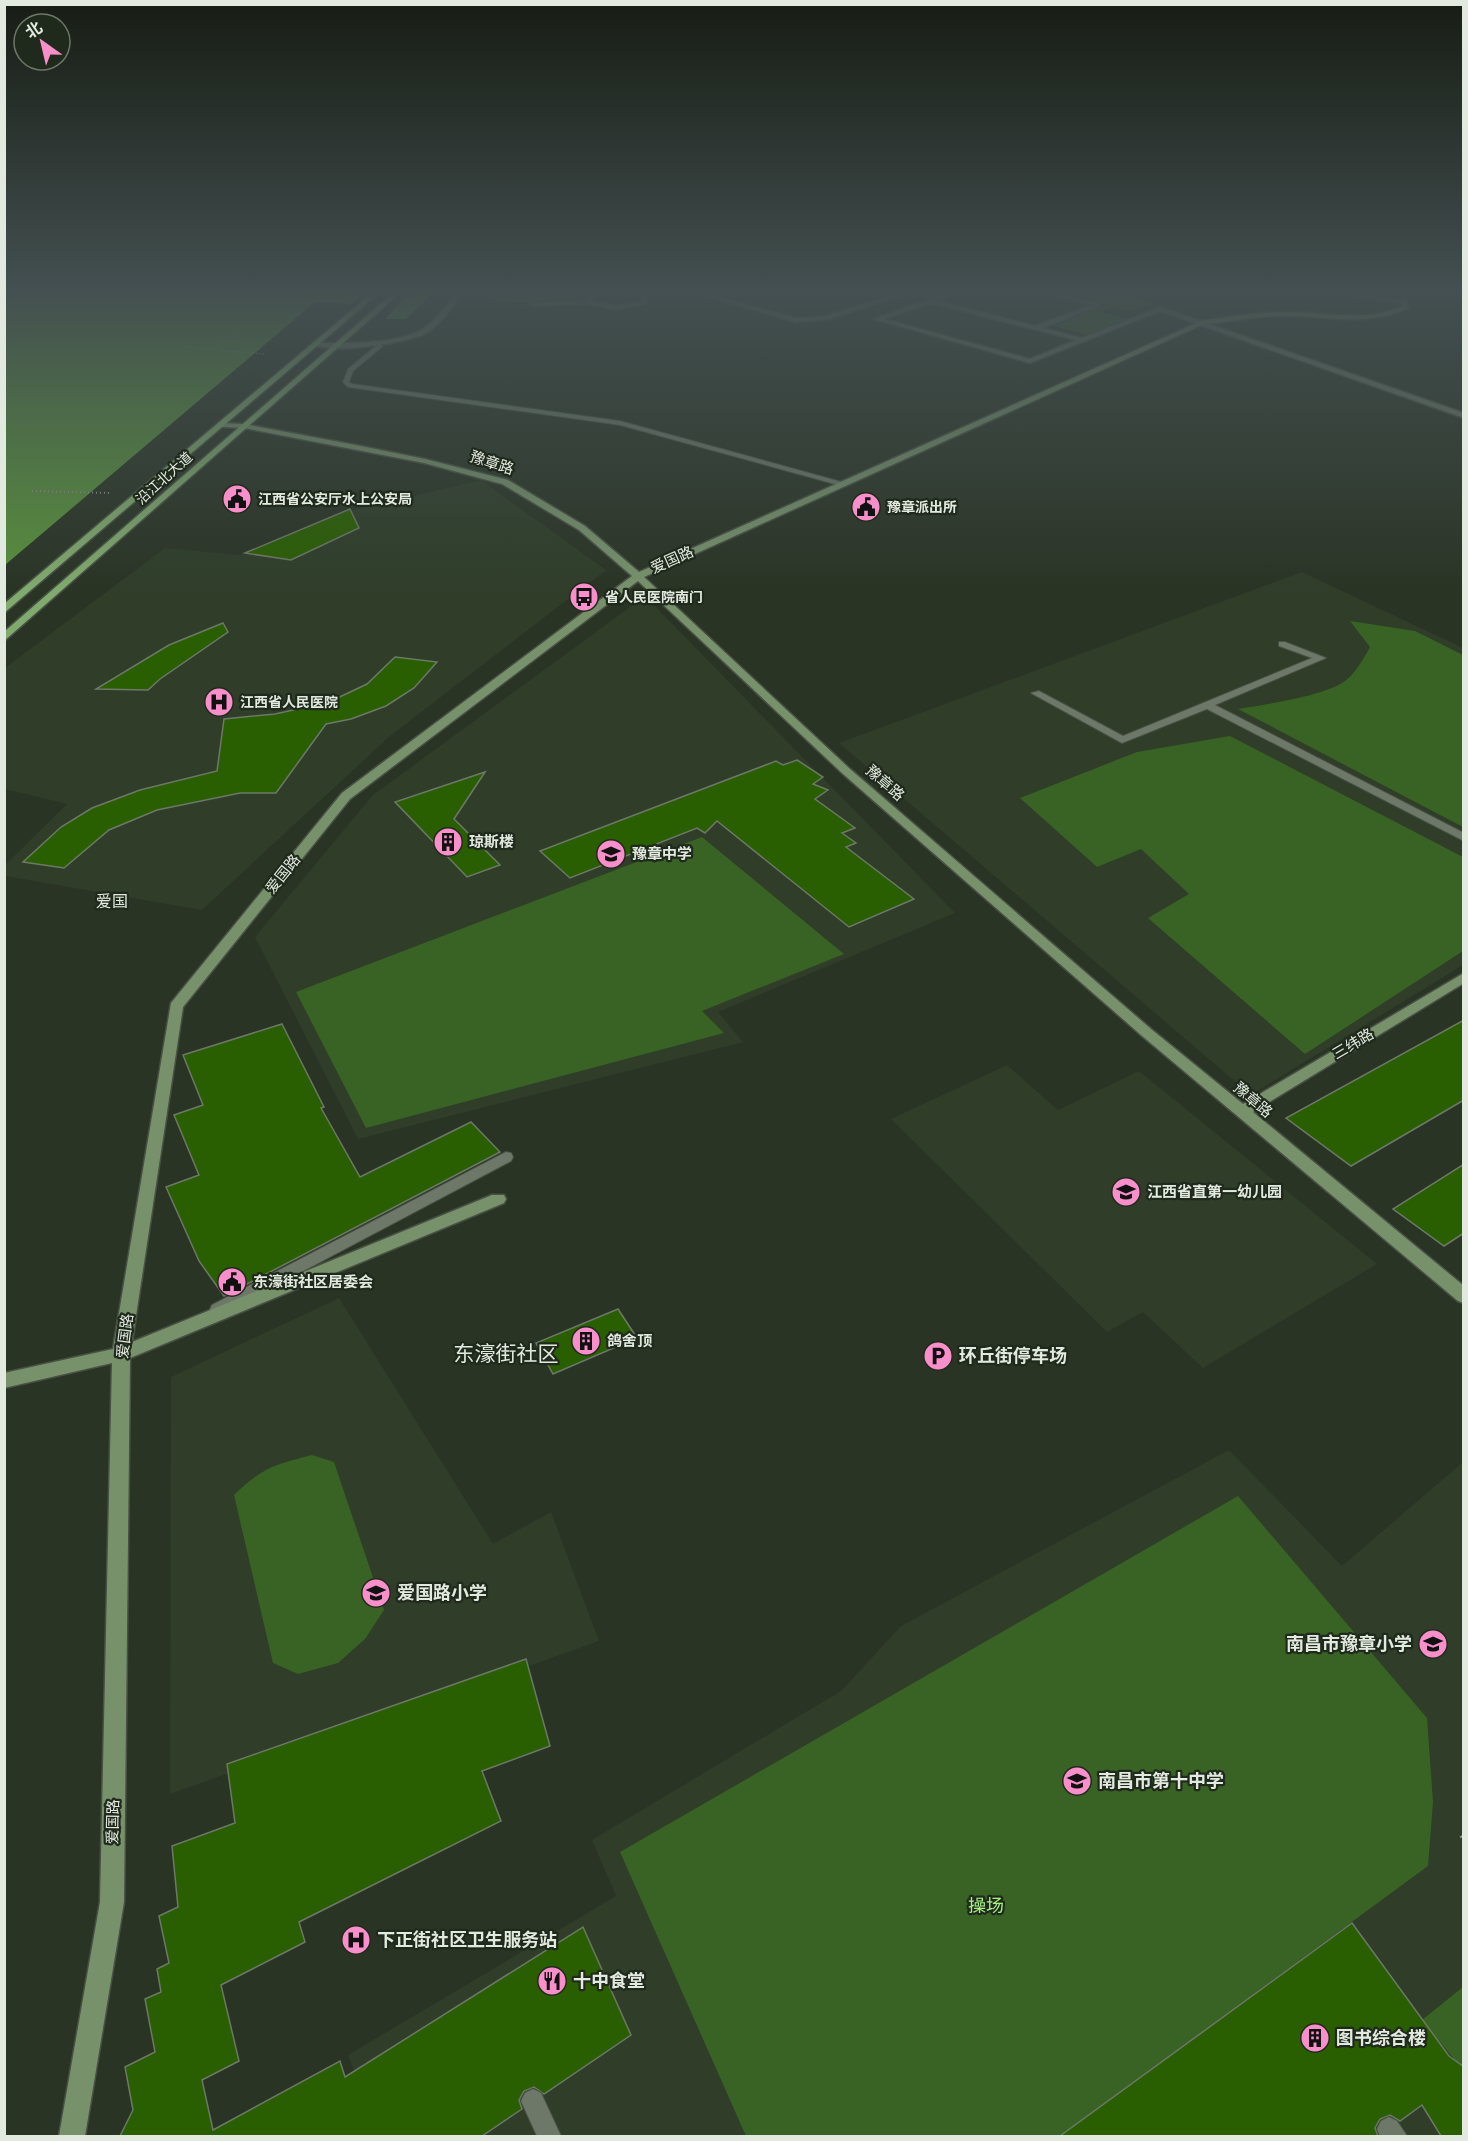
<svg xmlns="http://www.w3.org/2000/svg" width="1468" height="2141" viewBox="0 0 1468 2141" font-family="Overpass,'Noto Sans SC',sans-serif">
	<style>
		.built { fill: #2f3d29 }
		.green { fill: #396324 }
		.water { fill: #59903d }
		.pier { fill: #2a3425 }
		.building { fill: #2a5f01; stroke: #6d7868; stroke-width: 1.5 }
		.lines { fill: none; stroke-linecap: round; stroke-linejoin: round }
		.lane-casing { stroke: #485144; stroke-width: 2 }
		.street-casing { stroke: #485144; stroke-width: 3 }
		.secondary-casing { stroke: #485144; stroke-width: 3 }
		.primary-casing { stroke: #485144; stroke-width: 3 }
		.path-far2 { stroke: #8d9589; stroke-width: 1.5; stroke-dasharray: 1 2; stroke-linecap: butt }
		.path-far1 { stroke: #8d9589; stroke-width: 2; stroke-dasharray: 1 3; stroke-linecap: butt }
		.path { stroke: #8d9589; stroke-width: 6; stroke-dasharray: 2 8; stroke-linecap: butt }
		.lane { fill: #6d7868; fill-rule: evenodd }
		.street { fill: #6d7868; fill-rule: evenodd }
		.secondary { fill: #77926b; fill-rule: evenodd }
		.primary { fill: #81ab6e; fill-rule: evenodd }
		.labels { text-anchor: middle; stroke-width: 4.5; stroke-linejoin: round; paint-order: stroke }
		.far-street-label { font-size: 14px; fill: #e2e9df; stroke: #202a1c }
		.far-poi-label { font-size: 14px; font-weight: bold; fill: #e2e9df; stroke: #202a1c; text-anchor: start }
		.street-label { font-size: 15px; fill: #e2e9df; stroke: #202a1c }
		.poi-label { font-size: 15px; font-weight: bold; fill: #e2e9df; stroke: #202a1c; text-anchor: start }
		.neighbourhood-label { font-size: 16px; fill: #e2e9df; stroke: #202a1c }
		.near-poi-label { font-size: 18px; font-weight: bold; fill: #e2e9df; stroke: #202a1c; text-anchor: start }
		.near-park-label { font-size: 18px; fill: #a5ef83; stroke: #202a1c }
		.near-quarter-label { font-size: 21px; fill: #e2e9df; stroke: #202a1c }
	</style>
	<rect width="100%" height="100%" fill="#2a3425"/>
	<!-- built -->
	<g class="built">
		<polygon points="481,480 606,570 390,736 202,910 5,876 4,866 67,804 5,789 5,668 165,548 240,555 345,512"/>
		<polygon points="1302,572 1463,648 1463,965 1251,1095 839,743"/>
		<polygon points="645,596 955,913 718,1012 743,1042 358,1139 255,937 373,795"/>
		<polygon points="1007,1065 1058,1110 1139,1071 1377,1264 1203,1368 1143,1312 1107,1332 891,1119"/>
		<polygon points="339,1298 493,1544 551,1512 599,1641 170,1794 171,1377"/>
		<polygon points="1229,1450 1342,1566 1463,1462 1463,2136 377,2136 348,2055 616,1896 592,1840 841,1691 901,1626"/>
	</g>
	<!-- green -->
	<g class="green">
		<polygon points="471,293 585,293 579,299 512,303 469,296"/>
		<polygon points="1060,293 1125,293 1153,304 1129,310 1109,308 1102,312 1130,319 1091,336 1054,326 1107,304"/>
		<path d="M1350 621 1415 631 1463 655V827L1238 709C1266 704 1319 697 1342 683 1354 676 1364 658 1370 647Z"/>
		<polygon points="1230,736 1463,857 1463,951 1305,1054 1148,918 1189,894 1141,849 1097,867 1020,798 1137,752"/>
		<polygon points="702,837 844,954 702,1011 724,1033 366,1128 296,992"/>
		<path d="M312 1455 334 1462 384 1610 365 1639 338 1663 298 1674 273 1663 234 1495C263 1467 274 1465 312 1455Z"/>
		<polygon points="1238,1496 1427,1718 1433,1802 1428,1866 1060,2136 746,2136 620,1852"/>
		<polygon points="1463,1987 1463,2067 1454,2059 1422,2020"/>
	</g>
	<!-- water -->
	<polygon class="water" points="5,293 433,293 406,319 385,319 397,306 315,302 5,565"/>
	<!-- pier -->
	<polygon class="pier" points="365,293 411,293 384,316 391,308 349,306"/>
	<!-- building -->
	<g class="building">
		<polygon points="350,509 359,528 291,560 245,553"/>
		<polygon points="223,623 228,632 160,679 148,690 96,689 169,645"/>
		<polygon points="395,657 437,662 414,688 386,706 351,719 326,724 276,793 240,793 157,810 109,830 64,868 23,862 61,827 92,808 140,790 217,771 224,719 275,714 329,702 367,684"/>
		<polygon points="797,760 823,777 813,784 828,790 815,799 855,828 842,833 856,843 846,847 914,899 849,927 717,821 705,833 697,828 570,878 540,851 776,761 783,765"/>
		<polygon points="485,772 454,819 500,865 467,877 395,802"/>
		<polygon points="1464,1020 1464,1100 1351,1166 1286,1118"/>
		<polygon points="282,1024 324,1107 321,1108 360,1177 471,1122 500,1152 224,1296 199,1261 166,1187 199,1175 174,1115 203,1105 183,1055"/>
		<polygon points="1464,1164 1464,1233 1444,1246 1393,1209"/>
		<polygon points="618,1309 637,1338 553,1374 536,1343"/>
		<polygon points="526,1659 550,1746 482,1771 501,1821 299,1922 305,1942 221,1985 239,2061 202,2080 213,2130 340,2061 345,2077 583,1927 631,2035 544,2094 534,2087 524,2091 519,2100 522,2109 482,2136 120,2136 133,2110 125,2067 155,2052 145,1999 161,1992 157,1969 169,1963 159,1916 178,1907 172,1846 235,1823 227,1764"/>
		<polygon points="1352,1923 1449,2056 1464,2067 1464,2136 1441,2136 1422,2105 1400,2121 1390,2115 1380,2119 1375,2128 1378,2136 1060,2136"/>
	</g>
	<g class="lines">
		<!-- lane casing -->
		<g class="lane-casing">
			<g id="lane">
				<polygon points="373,341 383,346 353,371 349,382 352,384 620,421 849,484 842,486 620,425 348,387 343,382 348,369 376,346 370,343"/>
				<polygon points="1279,642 1285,642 1326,658 1215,705 1464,833 1464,841 1207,709 1122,743 1031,693 1039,691 1123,736 1312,658 1279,646"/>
				<polygon points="506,1152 511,1153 513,1157 511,1161 224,1313 218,1315 212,1313 210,1309 212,1305"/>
				<polygon points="533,2089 541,2093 561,2136 537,2136 521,2101 525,2093"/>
				<polygon points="1389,2117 1397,2121 1407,2136 1380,2136 1377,2129 1381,2121"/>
			</g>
		</g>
		<!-- street casing -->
		<g class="street-casing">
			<g id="street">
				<path d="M456 293H463C453 306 442 323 428 332 412 343 330 354 313 345L317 343C346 343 399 345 424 328 437 319 446 305 456 293Z"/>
				<polygon points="592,293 602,293 594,297 593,301 616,306 641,302 642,299 635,293 643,293 649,298 645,304 616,310 588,304 532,306 529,304 586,300 589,295"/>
				<polygon points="694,293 705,293 796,318 826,316 899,293 910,293 829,319 796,322"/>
				<path d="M947 293H957L938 301 1035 326 1091 305 1041 293H1054L1100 304V306L1042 328 1082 338 1160 307 1464 413V418L1160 311 1030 363 874 319ZM931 303 1076 340 1030 359 884 319Z"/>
				<polygon points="1333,293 1353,293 1408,302 1405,304"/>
			</g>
		</g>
		<!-- secondary casing -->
		<g class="secondary-casing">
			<path id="secondary" d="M1398 293H1404L1409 308C1366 328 1323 315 1278 316 1253 317 1229 322 1204 324L644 577 850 769 1151 1029 1243 1104 1464 973V983L1253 1112 1464 1286V1303L1458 1301 1141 1035 842 773 638 581 350 799 183 1007 132 1342 492 1195H504L506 1199 504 1203 130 1358 124 1902 85 2136H59L100 1902 112 1363 4 1388V1373L113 1349 171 1003 342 793 632 576 579 530 502 484 424 463 244 428 223 427 219 425 220 423 244 424 361 446 425 459 508 480 585 526 639 572 1201 321C1229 316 1260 312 1289 312 1328 312 1366 323 1403 306Z"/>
		</g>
		<!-- primary casing -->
		<g class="primary-casing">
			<g id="primary">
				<polygon points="372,293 379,293 4,613 4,604"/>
				<polygon points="393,293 400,293 4,641 4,632"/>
			</g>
		</g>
		<!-- path-far2 -->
		<g class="path-far2">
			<polyline points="182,347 265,354"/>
			<polyline points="211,349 238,333"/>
		</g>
		<!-- path-far1 -->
		<polyline class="path-far1" points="32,491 110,493"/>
		<!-- path -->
		<polyline class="path" points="1462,1835 1464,1838"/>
		<!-- lane -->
		<use href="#lane" class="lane"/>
		<!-- street -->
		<use href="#street" class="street"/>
		<!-- secondary -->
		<use href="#secondary" class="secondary"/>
		<!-- primary -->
		<use href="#primary" class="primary"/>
	</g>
	<!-- sky -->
	<linearGradient id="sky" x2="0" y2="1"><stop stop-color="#171d14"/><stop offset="0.49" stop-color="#445051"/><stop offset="1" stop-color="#445051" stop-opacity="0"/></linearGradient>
	<rect width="1468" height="593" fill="url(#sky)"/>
	<!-- icons -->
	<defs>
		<g id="civic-disc" transform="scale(1.5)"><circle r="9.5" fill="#f98fca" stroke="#202a1c"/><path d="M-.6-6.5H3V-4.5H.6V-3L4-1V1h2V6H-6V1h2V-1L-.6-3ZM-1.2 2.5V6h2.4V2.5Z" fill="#111"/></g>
		<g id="bus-disc" transform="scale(1.5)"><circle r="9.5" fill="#f98fca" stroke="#202a1c"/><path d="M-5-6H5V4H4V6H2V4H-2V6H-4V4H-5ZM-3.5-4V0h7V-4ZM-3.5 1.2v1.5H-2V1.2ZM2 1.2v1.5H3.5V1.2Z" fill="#111"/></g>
		<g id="hospital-disc" transform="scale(1.5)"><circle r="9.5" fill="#f98fca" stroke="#202a1c"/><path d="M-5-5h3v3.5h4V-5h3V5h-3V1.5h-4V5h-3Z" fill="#111"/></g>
		<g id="building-disc" transform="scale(1.5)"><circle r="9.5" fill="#f98fca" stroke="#202a1c"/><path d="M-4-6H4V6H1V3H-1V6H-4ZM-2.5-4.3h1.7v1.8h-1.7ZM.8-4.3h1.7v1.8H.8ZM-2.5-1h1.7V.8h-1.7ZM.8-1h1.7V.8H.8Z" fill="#111"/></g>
		<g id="school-disc" transform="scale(1.5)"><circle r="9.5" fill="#f98fca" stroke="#202a1c"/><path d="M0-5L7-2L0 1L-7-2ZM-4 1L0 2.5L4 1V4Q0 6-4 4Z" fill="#111"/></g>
		<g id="parking-disc" transform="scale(1.5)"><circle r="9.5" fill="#f98fca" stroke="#202a1c"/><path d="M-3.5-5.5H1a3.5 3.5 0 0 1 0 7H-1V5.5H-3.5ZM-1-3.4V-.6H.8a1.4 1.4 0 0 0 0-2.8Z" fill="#111"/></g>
		<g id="restaurant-disc" transform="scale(1.5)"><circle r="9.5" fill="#f98fca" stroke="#202a1c"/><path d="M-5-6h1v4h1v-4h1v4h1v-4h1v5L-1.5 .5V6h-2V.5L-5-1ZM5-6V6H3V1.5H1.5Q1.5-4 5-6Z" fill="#111"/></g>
	</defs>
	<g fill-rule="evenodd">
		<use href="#civic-disc" x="237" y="499"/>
		<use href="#civic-disc" x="866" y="507"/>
		<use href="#bus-disc" x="584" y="597"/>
		<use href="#hospital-disc" x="219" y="702"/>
		<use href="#building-disc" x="448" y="842"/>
		<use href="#school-disc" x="611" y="854"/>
		<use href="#school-disc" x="1126" y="1192"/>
		<use href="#civic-disc" x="232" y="1282"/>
		<use href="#building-disc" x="586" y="1341"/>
		<use href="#parking-disc" x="938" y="1356"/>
		<use href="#school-disc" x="376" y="1593"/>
		<use href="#school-disc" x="1433" y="1644"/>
		<use href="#school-disc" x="1077" y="1781"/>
		<use href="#hospital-disc" x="356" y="1940"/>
		<use href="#restaurant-disc" x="552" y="1981"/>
		<use href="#building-disc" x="1315" y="2038"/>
	</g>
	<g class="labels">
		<!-- far-street labels -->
		<g class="far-street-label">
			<text transform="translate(164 478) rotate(-42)" y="5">沿江北大道</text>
		</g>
		<!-- far-poi labels -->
		<g class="far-poi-label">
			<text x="258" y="504">江西省公安厅水上公安局</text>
			<text x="887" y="512">豫章派出所</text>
			<text x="605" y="602">省人民医院南门</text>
			<text x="240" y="707">江西省人民医院</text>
		</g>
		<!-- street labels -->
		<g class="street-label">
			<text transform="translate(492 463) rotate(18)" y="5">豫章路</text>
			<text transform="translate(672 560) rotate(-24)" y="5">爱国路</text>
			<text transform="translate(885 783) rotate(41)" y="5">豫章路</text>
			<text transform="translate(283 874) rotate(-51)" y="5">爱国路</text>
			<text transform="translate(1353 1044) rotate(-31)" y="5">三纬路</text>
			<text transform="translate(1253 1100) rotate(40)" y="5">豫章路</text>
			<text transform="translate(125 1336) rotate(-83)" y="5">爱国路</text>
			<text transform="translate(113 1822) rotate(-89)" y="5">爱国路</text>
		</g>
		<!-- poi labels -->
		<g class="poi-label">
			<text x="469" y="847">琼斯楼</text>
			<text x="632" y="859">豫章中学</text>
			<text x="1147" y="1197">江西省直第一幼儿园</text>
			<text x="253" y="1287">东濠街社区居委会</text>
			<text x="607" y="1346">鸽舍顶</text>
		</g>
		<!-- neighbourhood labels -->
		<g class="neighbourhood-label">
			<text x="112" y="907">爱国</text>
		</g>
		<!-- near-poi labels -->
		<g class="near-poi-label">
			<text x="959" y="1362">环丘街停车场</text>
			<text x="397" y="1599">爱国路小学</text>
			<text x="1412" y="1650" text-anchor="end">南昌市豫章小学</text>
			<text x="1098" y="1787">南昌市第十中学</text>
			<text x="377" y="1946">下正街社区卫生服务站</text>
			<text x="573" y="1987">十中食堂</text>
			<text x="1336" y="2044">图书综合楼</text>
		</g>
		<!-- near-park labels -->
		<g class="near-park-label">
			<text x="986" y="1912">操场</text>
		</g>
		<!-- near-quarter labels -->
		<g class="near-quarter-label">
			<text x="506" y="1361">东濠街社区</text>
		</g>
	</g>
	<!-- border -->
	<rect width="1468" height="2141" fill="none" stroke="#e2e9df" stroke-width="12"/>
	<!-- north arrow -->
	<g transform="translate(42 42) rotate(326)"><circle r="28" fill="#202a1c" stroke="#6e766a" stroke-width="1.5"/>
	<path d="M0-4.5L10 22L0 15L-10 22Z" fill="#f98fca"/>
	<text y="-9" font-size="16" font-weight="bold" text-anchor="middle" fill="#e2e9df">北</text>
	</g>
</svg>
